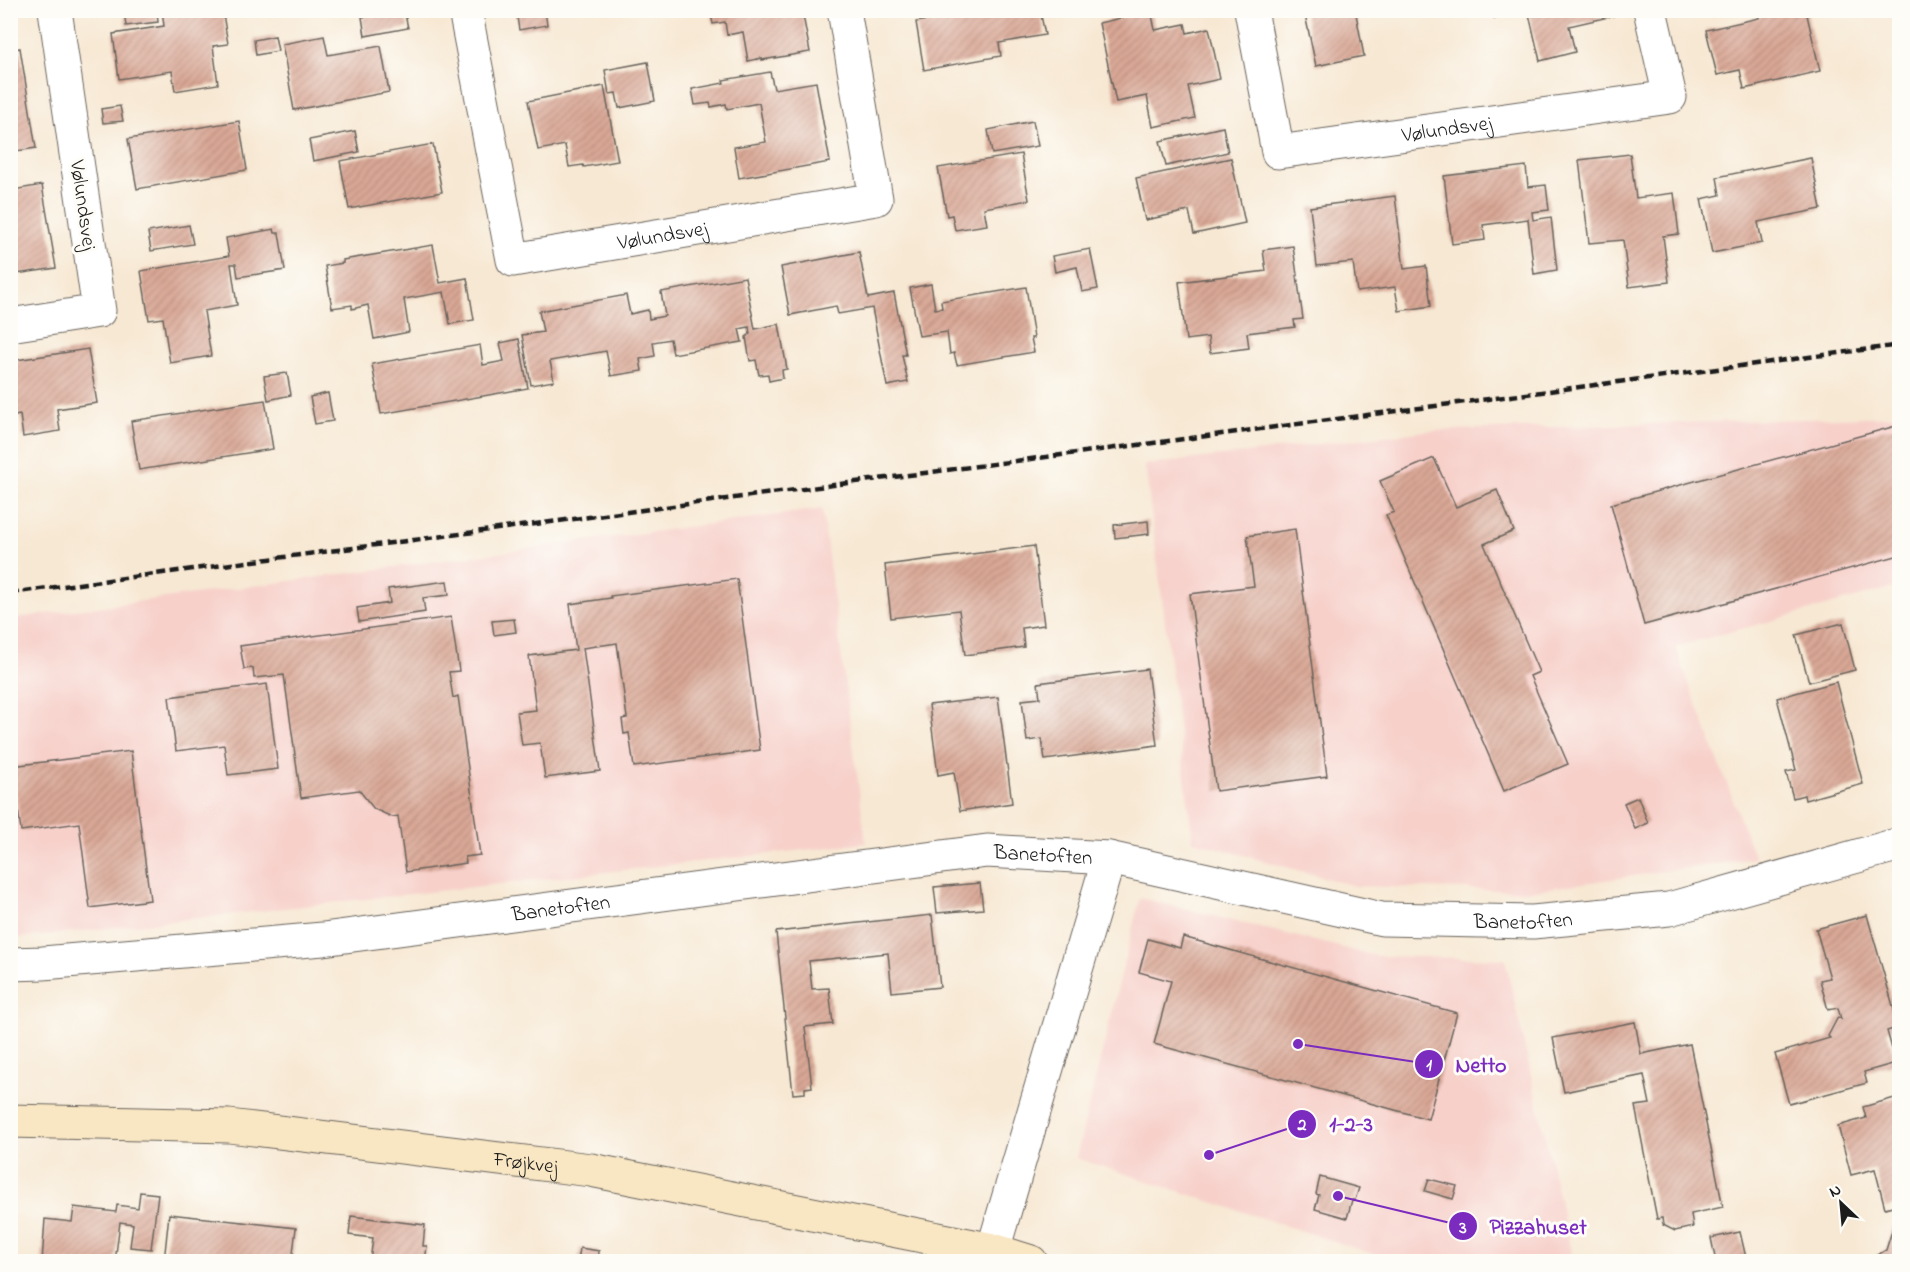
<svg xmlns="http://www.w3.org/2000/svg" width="1910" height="1272" viewBox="0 0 1910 1272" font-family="'Indie Flower',sans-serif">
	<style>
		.built { fill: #f7d0ca }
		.building { fill: url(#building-hatch) }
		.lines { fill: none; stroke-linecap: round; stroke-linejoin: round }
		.street-casing { stroke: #69635c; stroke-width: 35 }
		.secondary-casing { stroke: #69635c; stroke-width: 35 }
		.street { stroke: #fff; stroke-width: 33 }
		.secondary { stroke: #f9e7c3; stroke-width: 33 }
		.rail { stroke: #1c1c1c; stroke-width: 4.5; stroke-dasharray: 9 4.5; stroke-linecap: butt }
		.labels { text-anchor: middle; stroke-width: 6; stroke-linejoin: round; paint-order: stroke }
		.street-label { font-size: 21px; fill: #1c1c1c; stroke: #fdfcf7 }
		.leader { fill: none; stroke: #7b2cbf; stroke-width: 2 }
		.callout-dot { fill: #7b2cbf; stroke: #fdfcf7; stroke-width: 2 }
		.mark-label { font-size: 18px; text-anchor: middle; font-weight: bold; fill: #fff }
		.callout-label { font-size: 22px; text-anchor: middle; font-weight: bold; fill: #7b2cbf; stroke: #fdfcf7; stroke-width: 6; stroke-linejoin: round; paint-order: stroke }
	</style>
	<defs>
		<pattern id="building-hatch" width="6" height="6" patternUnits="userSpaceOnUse" patternTransform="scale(1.5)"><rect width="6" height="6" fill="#d9a795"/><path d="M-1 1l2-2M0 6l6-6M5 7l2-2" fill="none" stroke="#ba8f80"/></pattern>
	</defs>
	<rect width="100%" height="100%" fill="#fdfcf7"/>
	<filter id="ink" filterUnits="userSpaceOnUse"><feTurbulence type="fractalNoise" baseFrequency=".0167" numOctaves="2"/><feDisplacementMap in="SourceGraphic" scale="12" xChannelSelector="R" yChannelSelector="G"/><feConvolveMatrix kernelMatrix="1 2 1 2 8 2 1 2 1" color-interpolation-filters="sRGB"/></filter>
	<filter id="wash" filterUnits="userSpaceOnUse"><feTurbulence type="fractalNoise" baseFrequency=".008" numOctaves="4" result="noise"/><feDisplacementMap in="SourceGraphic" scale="24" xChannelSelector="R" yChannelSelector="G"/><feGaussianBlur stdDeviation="1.35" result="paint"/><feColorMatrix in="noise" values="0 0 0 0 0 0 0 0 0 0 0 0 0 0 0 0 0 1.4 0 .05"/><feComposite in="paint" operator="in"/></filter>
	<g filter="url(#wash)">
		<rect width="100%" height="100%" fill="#f7e8d3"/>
		<!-- built -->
		<g class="built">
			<polygon points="1899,416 1899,586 1675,647 1755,858 1529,891 1355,886 1193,841 1145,465 1427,431"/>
			<polygon points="822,509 866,843 11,939 10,619"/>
			<polygon points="1140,898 1376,956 1505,959 1573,1261 1395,1261 1076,1158"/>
		</g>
		<g id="blocks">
			<!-- building -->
			<g class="building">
				<polygon points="124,10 157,10 158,22 126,26"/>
				<polygon points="162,10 206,10 207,12 213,11 214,16 223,14 228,44 213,46 218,84 175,91 172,71 119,79 113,34 164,26"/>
				<polygon points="404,10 408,28 365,36 362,17"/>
				<polygon points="516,10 545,10 547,25 519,30"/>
				<polygon points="710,10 802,10 810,52 762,60 762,58 748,61 743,32 727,35 725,22 713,24"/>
				<polygon points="981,10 1040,10 1045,35 999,43 1001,56 924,70 916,22"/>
				<polygon points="1147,10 1151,10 1155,30 1185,24 1187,33 1209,28 1220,79 1188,86 1195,118 1153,127 1147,96 1116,102 1099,23 1147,12"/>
				<polygon points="1304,10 1370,10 1356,14 1364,56 1316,66"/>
				<polygon points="1492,10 1523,10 1523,11 1494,18"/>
				<polygon points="1528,10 1612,10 1613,16 1569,26 1575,52 1540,61"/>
				<polygon points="1758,10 1822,10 1807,15 1820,71 1744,89 1740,70 1717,75 1706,30 1759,18"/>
				<polygon points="275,36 278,51 256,55 254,40"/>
				<polygon points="324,36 328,55 381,46 389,92 294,110 282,44"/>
				<polygon points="20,48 36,148 10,152 10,50"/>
				<polygon points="648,62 655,101 619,108 616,93 609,94 605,70"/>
				<polygon points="770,72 774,89 816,82 830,162 739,178 734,147 766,142 759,103 727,109 726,104 711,107 710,103 695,105 692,89 724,83 723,80"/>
				<polygon points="604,86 618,161 584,167 583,165 569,167 565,145 538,150 528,101"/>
				<polygon points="120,106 123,121 103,123 101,109"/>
				<polygon points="239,121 247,170 137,189 128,139"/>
				<polygon points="1033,121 1038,146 992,154 988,130"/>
				<polygon points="1223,127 1228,152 1166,166 1160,141"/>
				<polygon points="355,131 359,152 313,161 309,140"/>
				<polygon points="433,144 442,192 349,209 340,161"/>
				<polygon points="1021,154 1029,200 984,208 987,225 955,230 952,215 947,216 938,168"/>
				<polygon points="1630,154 1636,198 1674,193 1679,234 1663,236 1669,282 1629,287 1623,240 1589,243 1579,160"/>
				<polygon points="1231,158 1245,223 1194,234 1189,211 1145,220 1136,178"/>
				<polygon points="1811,158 1821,209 1758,222 1762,243 1712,253 1701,199 1720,195 1717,177"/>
				<polygon points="1526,166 1528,187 1546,185 1549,210 1532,212 1533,220 1551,217 1557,270 1534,274 1528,219 1483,225 1485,240 1452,244 1444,176"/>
				<polygon points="10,183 13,190 42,185 56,268 10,275"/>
				<polygon points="1395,196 1404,269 1426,266 1431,306 1399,311 1395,287 1357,292 1353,262 1317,266 1310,207"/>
				<polygon points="189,225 193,244 151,251 148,232"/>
				<polygon points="274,229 275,233 279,233 285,270 238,277 236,264 231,264 237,305 204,311 211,356 170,363 163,318 149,320 141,271 229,256 226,238"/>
				<polygon points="433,245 440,283 467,278 474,320 450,324 444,292 404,299 409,332 374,339 368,305 352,309 352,305 332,308 325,266 343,263 343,260"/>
				<polygon points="1293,246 1303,319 1294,320 1295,327 1247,333 1249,348 1210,353 1208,337 1186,340 1179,282 1266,271 1263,250"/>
				<polygon points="1090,249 1098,289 1082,292 1077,267 1055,272 1052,256"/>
				<polygon points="859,252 868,298 894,293 906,355 902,355 908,382 887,386 872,308 838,314 836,306 790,315 781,267"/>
				<polygon points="745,277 755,329 779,324 787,369 782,370 783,378 769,381 768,374 759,375 756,360 750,361 746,337 750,334 749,327 739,329 742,342 673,354 670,339 653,342 655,356 640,359 642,371 611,376 606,351 550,361 554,381 531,385 522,335 543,332 539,311 626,295 630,314 648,310 649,319 665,316 661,292"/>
				<polygon points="931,284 935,309 942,308 941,301 1026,287 1034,338 1031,338 1034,352 957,365 954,353 950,354 947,332 919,336 910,288"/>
				<polygon points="519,339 528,388 381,414 372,364 480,345 483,365 504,361 500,343"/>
				<polygon points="88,349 97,403 57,409 60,431 23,437 20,415 10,417 10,361"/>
				<polygon points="287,373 291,395 268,400 264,376"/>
				<polygon points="328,393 333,421 315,424 310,397"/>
				<polygon points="265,400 273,449 139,470 131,421"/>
				<polygon points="1896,426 1900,440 1900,555 1644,625 1611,504"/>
				<polygon points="1434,458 1456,507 1497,490 1514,531 1484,544 1539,672 1530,676 1568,764 1504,791 1386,515 1394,512 1380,481"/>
				<polygon points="1148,521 1149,534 1115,538 1114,525"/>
				<polygon points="1295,529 1327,776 1216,791 1190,594 1254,586 1247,536"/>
				<polygon points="1034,546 1044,625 1022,628 1024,647 965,655 959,610 891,618 885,565"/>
				<polygon points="737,579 760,750 634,767 629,733 624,734 622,719 627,718 617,643 583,648 600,771 545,778 540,743 522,745 517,712 536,710 529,656 576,650 570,604 611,598 610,596"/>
				<polygon points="447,581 449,595 423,598 425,612 359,622 357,608 390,603 388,589"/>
				<polygon points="451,617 459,671 449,672 453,698 458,696 480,855 465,857 466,863 406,872 398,816 392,817 374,809 359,790 301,798 284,675 254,678 253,668 244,669 240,646"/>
				<polygon points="514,619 516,632 494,635 492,621"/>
				<polygon points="1843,623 1855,670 1809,682 1796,635"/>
				<polygon points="1147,669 1157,745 1045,760 1042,739 1027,741 1022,700 1040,698 1038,683"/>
				<polygon points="1836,682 1863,784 1805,800 1804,795 1793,798 1786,772 1796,770 1777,698"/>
				<polygon points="267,684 278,769 228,775 224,745 176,751 169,697"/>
				<polygon points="998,697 1012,803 960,811 954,772 938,775 929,705"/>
				<polygon points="131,751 150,900 90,908 79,823 21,831 12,766"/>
				<polygon points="1638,797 1648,823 1635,829 1624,803"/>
				<polygon points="980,883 983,909 937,913 934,887"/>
				<polygon points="932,915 940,987 892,992 888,953 809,961 812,989 829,988 833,1024 805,1027 812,1087 805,1088 805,1093 793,1094 776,932"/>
				<polygon points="1867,915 1899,1027 1887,1031 1896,1063 1864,1072 1867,1083 1789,1104 1775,1054 1830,1038 1828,1036 1838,1017 1841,1019 1838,1008 1828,1010 1820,980 1830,978 1816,929"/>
				<polygon points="1183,937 1457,1013 1428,1119 1154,1044 1171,981 1139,972 1148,939 1180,948"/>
				<polygon points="1635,1022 1641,1054 1690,1044 1723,1207 1691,1214 1693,1227 1675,1231 1663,1225 1662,1218 1657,1219 1635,1106 1650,1104 1644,1075 1564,1092 1553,1038"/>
				<polygon points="1898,1097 1900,1204 1885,1208 1875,1169 1851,1175 1838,1126 1866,1118 1863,1107"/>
				<polygon points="1320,1177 1359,1188 1355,1200 1352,1200 1347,1218 1315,1209 1319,1195 1316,1194"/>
				<polygon points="1429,1179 1457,1186 1453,1199 1425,1191"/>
				<polygon points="140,1192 158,1194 151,1249 130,1247 133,1224 120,1222 115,1262 42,1262 45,1219 72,1222 74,1207 116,1212 117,1205 138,1208"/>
				<polygon points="1899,1208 1900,1262 1866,1262 1886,1250"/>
				<polygon points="169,1214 296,1228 292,1262 164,1262"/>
				<polygon points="351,1216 425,1225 423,1246 427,1246 425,1262 370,1262 373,1238 349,1235"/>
				<polygon points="1740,1232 1747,1262 1716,1262 1711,1238"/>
				<polygon points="580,1248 599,1251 598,1262 578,1262"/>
			</g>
		</g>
	</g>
	<g filter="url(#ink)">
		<use href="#blocks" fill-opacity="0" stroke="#69635c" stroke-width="1.5"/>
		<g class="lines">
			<!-- street casing -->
			<g class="street-casing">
				<g id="street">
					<path id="s1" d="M465 10 513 260 876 199 844 10"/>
					<path id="s2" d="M1251 10 1278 152 1670 97 1650 10"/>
					<polyline points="10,325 99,311 55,10"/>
					<path id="s3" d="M10 964 43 963 323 939 987 851 1109 858 1382 919 1533 922 1669 909 1900 844"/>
					<polyline points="993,1250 1109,858"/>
				</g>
			</g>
			<!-- secondary casing -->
			<g class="secondary-casing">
				<g id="secondary">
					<path id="s4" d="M10 1121 229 1126 591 1170 993 1250 1031 1262"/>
				</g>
			</g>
			<!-- street -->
			<use href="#street" class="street"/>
			<!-- secondary -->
			<use href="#secondary" class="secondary"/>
			<!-- rail -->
			<polyline class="rail" points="10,593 1900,345"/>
		</g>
	</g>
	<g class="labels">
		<!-- street labels -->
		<g class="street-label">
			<text dy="7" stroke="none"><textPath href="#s2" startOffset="315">Vølundsvej</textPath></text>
			<text transform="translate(84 205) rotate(82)" y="7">Vølundsvej</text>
			<text dy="7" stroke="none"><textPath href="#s1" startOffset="406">Vølundsvej</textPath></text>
			<text dy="7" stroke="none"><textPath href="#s3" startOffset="1040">Banetoften</textPath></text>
			<text dy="7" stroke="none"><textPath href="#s3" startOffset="554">Banetoften</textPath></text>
			<text dy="7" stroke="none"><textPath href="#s3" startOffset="1527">Banetoften</textPath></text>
			<text dy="7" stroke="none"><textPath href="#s4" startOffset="518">Frøjkvej</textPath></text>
		</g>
	</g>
	<!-- callouts -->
	<path class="leader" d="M1298 1044L1429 1064M1209 1155L1302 1124M1338 1196L1463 1226"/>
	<g class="callout-dot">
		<circle cx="1298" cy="1044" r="6"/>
		<circle cx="1209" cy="1155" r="6"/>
		<circle cx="1338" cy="1196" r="6"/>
		<circle cx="1429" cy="1064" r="15"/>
		<circle cx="1302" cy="1124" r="15"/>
		<circle cx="1463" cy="1226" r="15"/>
	</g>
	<g class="mark-label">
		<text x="1429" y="1070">1</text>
		<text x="1302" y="1130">2</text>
		<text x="1463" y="1233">3</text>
	</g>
	<g class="callout-label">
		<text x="1481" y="1072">Netto</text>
		<text x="1351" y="1131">1-2-3</text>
		<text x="1538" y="1234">Pizzahuset</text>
	</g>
	<!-- margin -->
	<rect width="1910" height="1272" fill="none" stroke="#fdfcf7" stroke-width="36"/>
	<!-- north arrow -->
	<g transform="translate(1841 1203) rotate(334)" stroke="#fdfcf7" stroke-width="4.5" paint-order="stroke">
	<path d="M0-4.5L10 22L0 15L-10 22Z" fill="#1c1c1c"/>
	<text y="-9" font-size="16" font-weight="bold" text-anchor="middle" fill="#1c1c1c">N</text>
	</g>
</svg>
